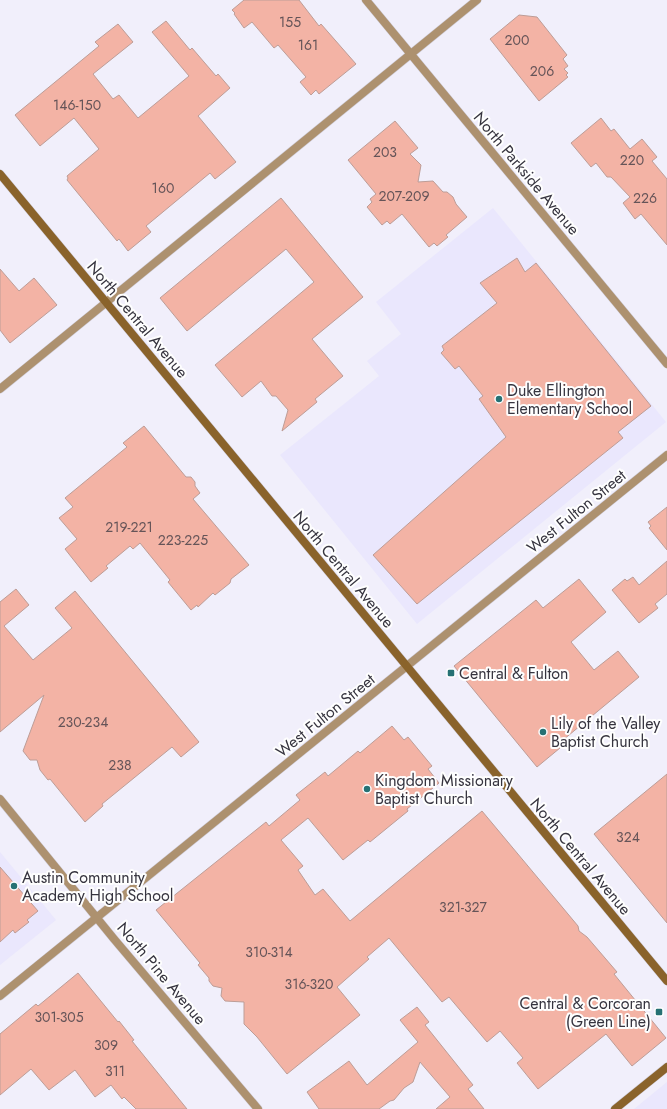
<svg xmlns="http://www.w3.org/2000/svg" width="667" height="1109" viewBox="0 0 667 1109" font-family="Jost,sans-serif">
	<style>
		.built { fill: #eae7fd }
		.building { fill: #f3b3a5; stroke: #bd9d97 }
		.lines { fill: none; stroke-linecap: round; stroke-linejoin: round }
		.street-casing { stroke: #cfcdd9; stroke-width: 9 }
		.secondary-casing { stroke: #cfcdd9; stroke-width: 9 }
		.street { stroke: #ad916f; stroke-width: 8 }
		.secondary { stroke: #8a632b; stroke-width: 8 }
		.poi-dot { fill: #267174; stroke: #fefefe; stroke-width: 1.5 }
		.labels { text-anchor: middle; stroke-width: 4; stroke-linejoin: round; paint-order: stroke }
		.number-label { font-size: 14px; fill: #655458 }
		.street-label { font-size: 16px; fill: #36343f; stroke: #fefefe }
		.poi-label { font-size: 16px; fill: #36343f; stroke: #fefefe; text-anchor: start }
	</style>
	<rect width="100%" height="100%" fill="#f1effb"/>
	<!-- built -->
	<g class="built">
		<polygon points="493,208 666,422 417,624 280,455 379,376 367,361 401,334 376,302"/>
		<polygon points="0,852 56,920 0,965"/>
		<polygon points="667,1082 667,1109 634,1109"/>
	</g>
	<!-- building -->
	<g class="building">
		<polygon points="244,0 299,0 319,26 321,24 356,64 319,94 316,90 311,95 300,82 306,77 278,45 274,48 252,22 244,28 234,14 235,13 232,10"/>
		<polygon points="519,15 537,17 567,55 563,59 568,66 564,69 568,73 566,75 568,77 539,101 490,39"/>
		<polygon points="166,21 190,50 192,48 216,76 218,74 230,88 198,116 236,162 215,179 210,173 146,226 151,232 128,251 119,239 117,241 67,180 68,178 67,176 99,149 74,118 40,146 15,115 99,46 95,42 118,24 133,42 93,74 113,99 119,95 138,118 189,76 152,32"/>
		<polygon points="601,118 611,131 614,129 630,149 642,139 657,157 652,161 667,179 667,245 641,214 635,219 623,203 630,197 611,177 607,177 596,163 591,167 571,143"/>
		<polygon points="395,121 418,148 410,154 421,165 418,182 433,181 443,192 447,192 453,197 456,204 467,217 446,235 448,237 437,246 434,243 429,247 402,214 390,224 387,221 382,225 367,207 372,202 370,199 376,194 348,160"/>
		<polygon points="281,198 363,297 312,339 343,376 315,399 317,402 282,431 288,410 276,396 272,396 261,381 242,397 215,365 314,282 286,249 187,331 160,298"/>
		<polygon points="517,258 525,272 536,263 651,406 618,432 623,438 417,604 373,555 506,437 479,399 483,396 459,366 455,369 441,353 444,350 442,346 497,303 480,283"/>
		<polygon points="0,269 19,291 34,278 57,305 10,343 0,330"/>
		<polygon points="144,426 186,477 191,477 195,482 195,486 200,493 193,499 249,565 231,579 230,583 215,595 213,593 198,607 197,605 191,610 168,582 170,580 140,543 133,549 130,546 106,566 108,568 91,582 65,549 77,539 59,518 73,507 65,498 127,447 123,443"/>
		<polygon points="667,507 667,550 649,528 651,526 648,522"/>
		<polygon points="667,561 667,594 655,604 658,608 639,623 612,590 625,579 627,581 633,577 639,585"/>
		<polygon points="579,579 606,612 571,642 594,670 618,651 639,677 557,745 560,748 537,767 454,666 536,600 543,608"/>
		<polygon points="16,589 29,605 4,626 33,660 72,628 55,608 75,591 199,742 181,757 172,747 102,804 103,806 85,822 50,779 48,780 40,770 37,760 30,760 23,751 44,695 0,732 0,602"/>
		<polygon points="392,726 404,740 408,737 432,766 428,769 439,783 407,809 408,811 370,842 368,840 343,860 308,818 281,840 303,866 298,870 315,895 323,889 350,921 482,811 578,926 579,931 587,937 617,972 614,974 666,1038 632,1066 606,1034 538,1089 517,1063 523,1058 500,1031 487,1042 449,997 442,1002 389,938 367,957 369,959 337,987 360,1015 287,1074 257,1037 244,1024 244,1002 225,1001 221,996 222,988 213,986 209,981 209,978 198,965 200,963 156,910 266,822 269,826 300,800 296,795 325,772 328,776 358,751 360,753"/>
		<polygon points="667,774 667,923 594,834"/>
		<polygon points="0,867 38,911 27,920 29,922 15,933 13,930 0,942"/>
		<polygon points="78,973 118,1022 119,1021 134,1040 132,1041 187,1109 136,1109 124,1097 122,1099 111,1085 95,1097 75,1070 49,1090 31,1069 0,1095 0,1034 36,1004 38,1006"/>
		<polygon points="417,1007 429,1022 425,1025 473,1085 468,1089 484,1109 436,1109 450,1097 420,1062 413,1082 404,1088 394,1100 390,1101 379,1109 319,1109 307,1092 349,1061 367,1085 418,1042 400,1020"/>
	</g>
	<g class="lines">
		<!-- street casing -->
		<g class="street-casing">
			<g id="street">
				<polyline points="366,0 667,364"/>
				<polyline points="0,389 477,0"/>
				<polyline points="0,799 114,939 258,1109"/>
				<polyline points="0,996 667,455"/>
			</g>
		</g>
		<!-- secondary casing -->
		<g class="secondary-casing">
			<g id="secondary">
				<polyline points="0,174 667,981"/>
				<polyline points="615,1109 667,1067"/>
			</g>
		</g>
		<!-- street -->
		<use href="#street" class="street"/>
		<!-- secondary -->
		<use href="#secondary" class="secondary"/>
	</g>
	<!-- markers -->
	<g class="poi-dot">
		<circle cx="499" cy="399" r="4"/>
		<rect x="447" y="669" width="8" height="8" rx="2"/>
		<circle cx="543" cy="732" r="4"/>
		<circle cx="367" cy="789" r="4"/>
		<circle cx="14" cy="886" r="4"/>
		<rect x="655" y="1008" width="8" height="8" rx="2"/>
	</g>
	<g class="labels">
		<!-- number labels -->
		<g class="number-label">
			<text x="290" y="27">155</text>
			<text x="517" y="45">200</text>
			<text x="308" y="50">161</text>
			<text x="542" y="76">206</text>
			<text x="77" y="110">146-150</text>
			<text x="385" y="157">203</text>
			<text x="632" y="165">220</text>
			<text x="163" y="193">160</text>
			<text x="404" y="201">207-209</text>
			<text x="645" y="203">226</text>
			<text x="129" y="532">219-221</text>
			<text x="183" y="545">223-225</text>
			<text x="83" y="727">230-234</text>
			<text x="120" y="770">238</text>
			<text x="628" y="842">324</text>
			<text x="463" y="912">321-327</text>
			<text x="269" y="957">310-314</text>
			<text x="309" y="989">316-320</text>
			<text x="59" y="1022">301-305</text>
			<text x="106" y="1050">309</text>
			<text x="115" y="1076">311</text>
		</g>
		<!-- street labels -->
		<g class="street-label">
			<text transform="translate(527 173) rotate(50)" y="6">North Parkside Avenue</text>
			<text transform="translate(138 319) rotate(50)" y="6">North Central Avenue</text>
			<text transform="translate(576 511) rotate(-39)" y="6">West Fulton Street</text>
			<text transform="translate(344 569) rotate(50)" y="6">North Central Avenue</text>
			<text transform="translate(325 715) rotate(-39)" y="6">West Fulton Street</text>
			<text transform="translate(581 856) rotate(50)" y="6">North Central Avenue</text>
			<text transform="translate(162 973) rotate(50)" y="6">North Pine Avenue</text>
		</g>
		<!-- poi labels -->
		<g class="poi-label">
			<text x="507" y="396">Duke Ellington<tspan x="507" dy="18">Elementary School</tspan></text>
			<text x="459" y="679">Central &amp; Fulton</text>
			<text x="551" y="729">Lily of the Valley<tspan x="551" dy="18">Baptist Church</tspan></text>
			<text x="375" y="786">Kingdom Missionary<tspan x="375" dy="18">Baptist Church</tspan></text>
			<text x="22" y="883">Austin Community<tspan x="22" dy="18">Academy High School</tspan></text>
			<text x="651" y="1009" text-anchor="end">Central &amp; Corcoran<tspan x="651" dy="18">(Green Line)</tspan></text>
		</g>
	</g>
</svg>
